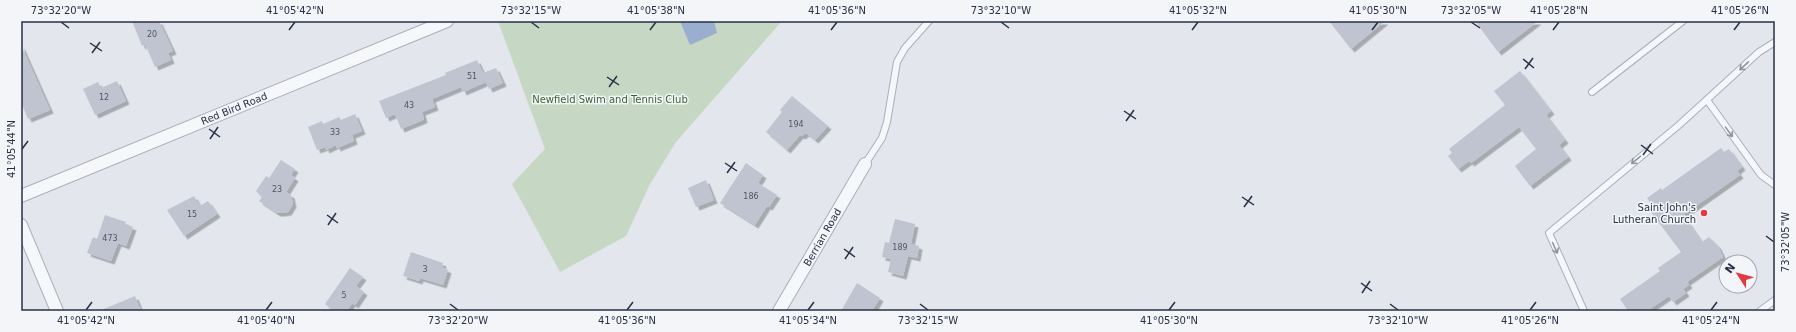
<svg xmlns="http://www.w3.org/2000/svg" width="1796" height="332" viewBox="0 0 1796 332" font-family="'DejaVu Sans',sans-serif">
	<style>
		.green { fill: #c6d7c3 }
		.water { fill: #9aafd0 }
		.building { fill: #bfc4d0; filter: url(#shadow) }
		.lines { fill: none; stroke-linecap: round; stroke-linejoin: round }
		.service-casing { stroke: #abafba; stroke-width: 8 }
		.minor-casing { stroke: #abafba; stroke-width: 14 }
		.service { stroke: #f6f7fa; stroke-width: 6 }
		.minor { stroke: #f6f7fa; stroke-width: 12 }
		.oneway { stroke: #8f94a0 }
		.ticks { fill: none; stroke: #283047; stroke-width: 1.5 }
		.poi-dot { fill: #de3b44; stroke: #f3f5f9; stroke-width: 1.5 }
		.labels { text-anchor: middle; stroke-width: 3; stroke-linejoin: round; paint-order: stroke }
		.number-label { font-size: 8px; fill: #4e5569 }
		.park-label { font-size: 10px; fill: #386434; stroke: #f3f5f9 }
		.street-label { font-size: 10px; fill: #283047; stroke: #f3f5f9 }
		.poi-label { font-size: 10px; fill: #283047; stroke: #f3f5f9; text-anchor: end }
		.neatline { fill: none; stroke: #283047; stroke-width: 1.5 }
		.ticks-label { font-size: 10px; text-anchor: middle; fill: #283047 }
	</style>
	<defs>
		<filter id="shadow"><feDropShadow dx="3.5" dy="3.5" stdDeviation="0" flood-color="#0004"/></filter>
	</defs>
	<rect width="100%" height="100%" fill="#e3e6ec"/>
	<!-- green -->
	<polygon class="green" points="498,21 782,21 676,142 650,184 626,236 560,272 512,184 545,149"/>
	<!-- water -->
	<polygon class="water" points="680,21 714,21 717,33 690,45"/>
	<!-- building -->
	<g class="building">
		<polygon points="132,21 159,21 173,51 168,53 171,60 155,67 145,44 142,46"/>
		<polygon points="1329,21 1385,21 1351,49"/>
		<polygon points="1475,21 1538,21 1498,52"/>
		<polygon points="21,45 50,110 28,119 21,102"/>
		<polygon points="477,60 483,73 496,68 503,83 489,89 486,82 463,92 461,87 432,99 435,107 422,112 424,119 423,120 401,129 395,114 386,118 379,101 446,75 445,73"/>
		<polygon points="1520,71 1551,111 1546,115 1565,140 1559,145 1568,157 1530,186 1515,166 1536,149 1519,127 1471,163 1469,161 1458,169 1448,156 1452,153 1449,149 1505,105 1494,91"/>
		<polygon points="117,81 126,101 95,115 83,89 98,82 101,88"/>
		<polygon points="792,96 828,126 815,140 806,133 802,136 800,135 787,150 766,132 782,112 780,110"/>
		<polygon points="355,114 362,131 352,135 354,141 337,148 336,145 326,150 325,147 317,150 308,127 322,121 323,124 339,117 341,120"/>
		<polygon points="1721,148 1724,152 1729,149 1742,167 1737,171 1740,175 1683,215 1702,242 1709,237 1718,246 1723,257 1687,282 1689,285 1683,289 1686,293 1673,302 1669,296 1647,311 1628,311 1620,299 1660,271 1658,268 1681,252 1647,207 1651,204 1647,198 1661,188 1662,190"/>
		<polygon points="281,160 295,169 291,175 295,178 286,192 291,195 293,204 288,212 281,213 277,213 259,201 262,197 256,191 266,176 269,178"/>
		<polygon points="746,163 763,175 758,183 777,195 769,207 767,206 755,225 720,203"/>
		<polygon points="706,180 714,200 696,207 688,188"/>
		<polygon points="194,196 200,206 208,201 217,214 184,236 167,210"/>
		<polygon points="105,215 126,222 125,224 133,227 126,246 118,243 111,261 87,253 93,237 97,239"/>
		<polygon points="895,219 915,224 911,244 919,246 917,258 908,256 903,276 888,272 891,259 882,257 885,242 889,243"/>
		<polygon points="411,252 443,263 442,267 448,270 443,285 420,278 419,281 403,276"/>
		<polygon points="350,268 363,277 356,286 364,292 355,305 352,303 347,311 334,311 325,304"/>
		<polygon points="857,283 880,298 872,311 841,311"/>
		<polygon points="135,296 141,311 99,311"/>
	</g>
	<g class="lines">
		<!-- service casing -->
		<g class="service-casing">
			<g id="service">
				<polyline points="1592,92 1683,21"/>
				<polyline points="1707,100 1761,175 1775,185"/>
				<polyline points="865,164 882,138 887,122 897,62 905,48 929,21"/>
				<polyline points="1584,311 1549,233 1679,125 1759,52 1775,42"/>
				<polyline points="1760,311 1775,300"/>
			</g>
		</g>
		<!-- minor casing -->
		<g class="minor-casing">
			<g id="minor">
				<polyline points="21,196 447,21"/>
				<polyline points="21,225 57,311"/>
				<polyline points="779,311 865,164"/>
			</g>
		</g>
		<!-- service -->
		<use href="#service" class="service"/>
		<!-- minor -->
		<use href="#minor" class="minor"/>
	</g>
	<!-- one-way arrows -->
	<defs><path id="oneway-shaft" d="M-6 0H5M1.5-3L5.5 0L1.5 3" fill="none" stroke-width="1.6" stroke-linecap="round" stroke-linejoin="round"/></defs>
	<g class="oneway">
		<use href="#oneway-shaft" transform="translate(1744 66) rotate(137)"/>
		<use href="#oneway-shaft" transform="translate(1729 132) rotate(54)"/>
		<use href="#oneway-shaft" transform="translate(1636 160) rotate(141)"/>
		<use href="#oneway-shaft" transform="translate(1555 248) rotate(66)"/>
	</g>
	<!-- ticks -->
	<path class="ticks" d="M61 22 69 28M531 22 539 28M1001 22 1009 28M1471 22 1480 28M289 30 295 22M650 30 656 22M831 30 837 22M1192 30 1198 22M1372 30 1378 22M1553 30 1559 22M1734 30 1740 22M90 43 102 51M92 53 100 42M1523 59 1534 68M1525 69 1533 58M607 77 619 85M609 87 617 76M1124 111 1136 119M1126 121 1134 110M209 129 220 137M210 139 218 127M1641 145 1653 154M22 149 28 141M1643 155 1651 144M725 163 737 171M727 173 735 162M1242 197 1254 205M1244 207 1252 196M327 215 338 223M328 225 336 213M1766 236 1774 242M844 249 855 257M845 259 853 247M1361 283 1372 291M1362 293 1370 281M450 304 458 310M920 304 928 310M1390 304 1398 310M86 310 92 302M266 310 272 302M627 310 633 302M808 310 814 302M1169 310 1175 302M1530 310 1536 302M1711 310 1717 302"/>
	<!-- markers -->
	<circle class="poi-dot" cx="1704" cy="213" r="4"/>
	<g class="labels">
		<!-- number labels -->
		<g class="number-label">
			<text x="152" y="37">20</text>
			<text x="472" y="79">51</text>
			<text x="104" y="100">12</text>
			<text x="409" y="108">43</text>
			<text x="796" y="127">194</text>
			<text x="335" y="135">33</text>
			<text x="277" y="192">23</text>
			<text x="751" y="199">186</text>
			<text x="192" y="217">15</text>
			<text x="110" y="241">473</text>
			<text x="900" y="250">189</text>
			<text x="425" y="272">3</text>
			<text x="344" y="298">5</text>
		</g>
		<!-- park labels -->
		<g class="park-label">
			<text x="610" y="103">Newfield Swim and Tennis Club</text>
		</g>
		<!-- street labels -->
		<g class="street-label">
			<text transform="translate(234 108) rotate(-22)" y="4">Red Bird Road</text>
			<text transform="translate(822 237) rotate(-60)" y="4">Berrian Road</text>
		</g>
		<!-- poi labels -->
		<g class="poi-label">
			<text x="1696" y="211">Saint John's<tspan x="1696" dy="12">Lutheran Church</tspan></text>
		</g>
	</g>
	<!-- border -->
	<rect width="1796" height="332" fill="none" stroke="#f3f5f9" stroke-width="44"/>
	<!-- north arrow -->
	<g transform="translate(1738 274) rotate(306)"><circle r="19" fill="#f3f5f9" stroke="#a2a6b2"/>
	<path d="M0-3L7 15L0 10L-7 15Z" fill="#de3b44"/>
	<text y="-6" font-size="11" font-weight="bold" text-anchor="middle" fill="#283047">N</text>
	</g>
	<rect x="22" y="22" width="1752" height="288" class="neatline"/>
	<g class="ticks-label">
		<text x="61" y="14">73°32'20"W</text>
		<text x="295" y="14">41°05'42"N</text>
		<text x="531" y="14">73°32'15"W</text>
		<text x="656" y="14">41°05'38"N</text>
		<text x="837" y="14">41°05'36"N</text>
		<text x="1001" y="14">73°32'10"W</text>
		<text x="1198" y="14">41°05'32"N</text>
		<text x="1378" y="14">41°05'30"N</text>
		<text x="1471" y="14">73°32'05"W</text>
		<text x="1559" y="14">41°05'28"N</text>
		<text x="1740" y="14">41°05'26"N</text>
		<text transform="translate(11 149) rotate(-90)" y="4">41°05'44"N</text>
		<text transform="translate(1785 242) rotate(-90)" y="4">73°32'05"W</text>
		<text x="86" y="324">41°05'42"N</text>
		<text x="266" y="324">41°05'40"N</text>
		<text x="458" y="324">73°32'20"W</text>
		<text x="627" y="324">41°05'36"N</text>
		<text x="808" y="324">41°05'34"N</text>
		<text x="928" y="324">73°32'15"W</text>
		<text x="1169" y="324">41°05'30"N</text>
		<text x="1398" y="324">73°32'10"W</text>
		<text x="1530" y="324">41°05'26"N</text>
		<text x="1711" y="324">41°05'24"N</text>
	</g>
</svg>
